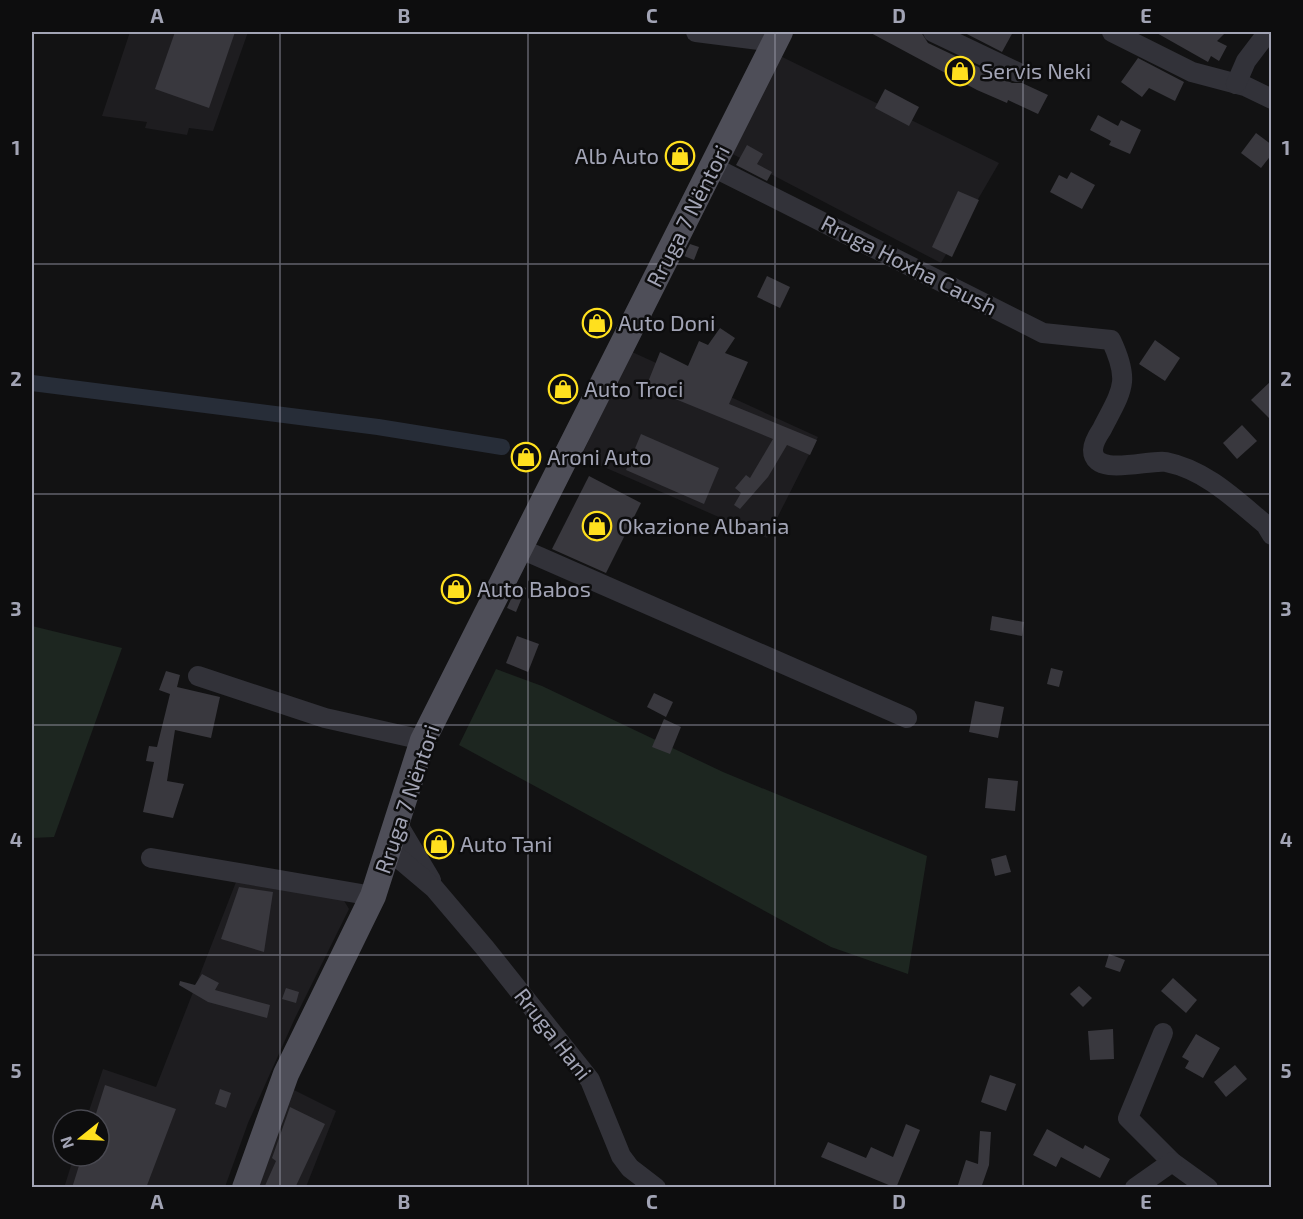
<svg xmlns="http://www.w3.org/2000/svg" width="1303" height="1219" viewBox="0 0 1303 1219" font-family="'Exo 2',sans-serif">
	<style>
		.built { fill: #1e1d20 }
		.green { fill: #1d2620 }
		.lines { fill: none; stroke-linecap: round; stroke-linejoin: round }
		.canal { stroke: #272d38; stroke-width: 16 }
		.building { fill: #39383e }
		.minor { stroke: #323239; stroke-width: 20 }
		.major { stroke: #4e4e58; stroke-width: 26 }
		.grid { fill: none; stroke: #a2a4b5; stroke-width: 1.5; stroke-opacity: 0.55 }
		.labels { text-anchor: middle; stroke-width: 5; stroke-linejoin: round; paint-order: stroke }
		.poi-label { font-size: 22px; fill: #a2a4b5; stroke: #0d0d0e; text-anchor: start }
		.street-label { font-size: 22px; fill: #a2a4b5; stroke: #0d0d0e }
		.neatline { fill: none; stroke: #a2a4b5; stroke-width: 2 }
		.grid-label { font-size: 20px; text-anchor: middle; font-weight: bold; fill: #a2a4b5 }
	</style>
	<rect width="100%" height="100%" fill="#121213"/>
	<!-- built -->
	<g class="built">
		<polygon points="130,32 248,32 213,131 189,128 187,135 145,128 147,122 102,116"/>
		<polygon points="770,51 999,163 941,263 721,148"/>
		<polygon points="630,351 818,437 767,538 581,457"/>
		<polygon points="236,882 343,899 349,909 295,1018 248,1123 225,1187 64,1188 74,1156 99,1156 99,1120 86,1120 103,1069 156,1087"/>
		<polygon points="282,1084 336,1111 306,1187 245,1188"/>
	</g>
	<!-- green -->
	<g class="green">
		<polygon points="32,626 122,648 54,837 32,838"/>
		<polygon points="496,669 542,686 723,772 927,856 908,974 831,947 459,745"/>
	</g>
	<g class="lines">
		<!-- canal -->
		<polyline class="canal" points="32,383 378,427 502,447"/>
	</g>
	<!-- building -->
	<g class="building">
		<polygon points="175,32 235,32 209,108 155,89"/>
		<polygon points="869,32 921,32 928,43 1012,83 1022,83 1048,95 1038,114 1008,100 1007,103 977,90"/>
		<polygon points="963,32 1013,32 1002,52"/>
		<polygon points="1155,32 1226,32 1217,41 1227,46 1219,61 1211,56 1208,62"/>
		<polygon points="1138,58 1184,82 1175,101 1149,88 1142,97 1121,82"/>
		<polygon points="885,89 919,107 909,126 875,108"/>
		<polygon points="1098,115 1118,126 1121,120 1141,130 1130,154 1109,145 1111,141 1090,130"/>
		<polygon points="1256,133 1272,145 1272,154 1261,168 1241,153"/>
		<polygon points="747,145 763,154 757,164 772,172 767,181 736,165"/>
		<polygon points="1071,172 1095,185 1082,209 1050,192 1059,175 1067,179"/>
		<polygon points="958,191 979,200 952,257 932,247"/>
		<polygon points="690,244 699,247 694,260 684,256"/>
		<polygon points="767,276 790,287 780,308 757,297"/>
		<polygon points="720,328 735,338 725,353 748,362 729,404 817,440 810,455 787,445 768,477 740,509 734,505 741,493 735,488 746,475 750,478 773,439 646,387 660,352 688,366 699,341 708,345"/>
		<polygon points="1155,340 1180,358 1165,381 1139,364"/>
		<polygon points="1272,380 1272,421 1251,400"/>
		<polygon points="1242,425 1257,441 1237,459 1223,443"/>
		<polygon points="641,434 719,468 704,504 626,470"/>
		<polygon points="589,476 641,503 606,573 552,549"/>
		<polygon points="518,584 526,588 516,612 507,608"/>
		<polygon points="992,616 1024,622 1022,636 990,630"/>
		<polygon points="517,636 539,644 528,672 506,663"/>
		<polygon points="1051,668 1063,671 1059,687 1047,684"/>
		<polygon points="166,671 180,675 177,687 220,697 211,738 175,730 167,781 184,784 173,818 143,812 154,762 146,761 149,746 157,747 170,694 159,690"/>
		<polygon points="654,693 673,702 666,717 647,707"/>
		<polygon points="975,701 1004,707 998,738 969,732"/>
		<polygon points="664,719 681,727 670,754 652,747"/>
		<polygon points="988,778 1018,781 1015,811 985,808"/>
		<polygon points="1006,855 1011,872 995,876 991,859"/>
		<polygon points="239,887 273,892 264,952 221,939"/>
		<polygon points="1109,954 1125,960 1120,972 1105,967"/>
		<polygon points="202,974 219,983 215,990 270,1005 267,1018 208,1002 179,985 180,981 195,985"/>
		<polygon points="1173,978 1197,1000 1186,1013 1161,991"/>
		<polygon points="1079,986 1092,998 1083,1007 1070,994"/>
		<polygon points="286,988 299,992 296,1003 282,999"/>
		<polygon points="1113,1029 1114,1059 1090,1060 1088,1031"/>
		<polygon points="1196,1034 1220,1048 1203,1078 1185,1068 1189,1061 1182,1057"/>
		<polygon points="1235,1065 1247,1079 1226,1097 1214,1082"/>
		<polygon points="990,1075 1016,1084 1006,1111 981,1102"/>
		<polygon points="105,1085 176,1109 146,1188 72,1188 82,1156 99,1156 99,1120 94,1120"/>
		<polygon points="220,1089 231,1093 226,1108 215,1104"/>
		<polygon points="290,1107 325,1124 295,1188 264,1188 276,1161 272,1158"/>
		<polygon points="906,1124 920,1130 896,1188 821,1157 828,1142 866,1158 871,1147 893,1157"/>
		<polygon points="1047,1129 1083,1149 1085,1145 1110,1159 1100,1178 1061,1157 1056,1167 1033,1155"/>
		<polygon points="980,1131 991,1132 989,1165 981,1188 957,1188 966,1160 978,1164"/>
	</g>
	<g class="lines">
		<!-- minor -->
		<g class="minor">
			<polyline points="696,32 775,42"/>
			<polyline points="933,32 1017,72"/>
			<polyline points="1112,32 1192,72 1245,86 1272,99"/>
			<polyline points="1236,84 1246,61 1268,32"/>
			<path d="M713 167 1043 333 1111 340C1131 382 1122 390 1102 429 1098 435 1093 443 1093 450 1093 478 1149 459 1166 462 1206 470 1236 500 1266 525L1272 535"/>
			<polyline points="519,548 907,718"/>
			<polyline points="198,676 325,718 423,740"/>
			<polyline points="397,823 431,880"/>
			<polyline points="389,850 434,888 485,948 590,1080 621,1156 630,1168 656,1188"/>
			<polyline points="151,858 373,896"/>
			<polyline points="1163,1033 1128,1118 1172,1162 1208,1188"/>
			<polyline points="1135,1188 1172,1162"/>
		</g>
		<!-- major -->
		<polyline class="major" points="245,1188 286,1074 373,896 423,740 780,32"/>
	</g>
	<!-- grid -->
	<path class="grid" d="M280 32V1188M528 32V1188M775 32V1188M1023 32V1188M32 264H1272M32 494H1272M32 725H1272M32 955H1272"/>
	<!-- icons -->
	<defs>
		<g id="shop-ring" transform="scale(1.5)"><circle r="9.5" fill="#0d0d0e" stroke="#ffe01e" stroke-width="1.5"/><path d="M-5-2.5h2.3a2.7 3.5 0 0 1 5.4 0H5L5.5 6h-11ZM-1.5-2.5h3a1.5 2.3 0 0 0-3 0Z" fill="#ffe01e"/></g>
	</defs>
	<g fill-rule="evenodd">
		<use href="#shop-ring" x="960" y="71"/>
		<use href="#shop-ring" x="680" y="156"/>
		<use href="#shop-ring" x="597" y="323"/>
		<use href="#shop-ring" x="563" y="389"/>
		<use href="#shop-ring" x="526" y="457"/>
		<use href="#shop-ring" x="597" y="526"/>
		<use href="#shop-ring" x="456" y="589"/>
		<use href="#shop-ring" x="439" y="844"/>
	</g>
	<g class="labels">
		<!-- poi labels -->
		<g class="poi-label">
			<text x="981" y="79">Servis Neki</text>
			<text x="659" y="164" text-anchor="end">Alb Auto</text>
			<text x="618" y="331">Auto Doni</text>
			<text x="584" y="397">Auto Troci</text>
			<text x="547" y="465">Aroni Auto</text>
			<text x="618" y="534">Okazione Albania</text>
			<text x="477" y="597">Auto Babos</text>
			<text x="460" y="852">Auto Tani</text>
		</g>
		<!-- street labels -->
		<g class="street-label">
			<text transform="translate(688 216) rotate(-63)" y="8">Rruga 7 Nëntori</text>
			<text transform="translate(909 265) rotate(27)" y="8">Rruga Hoxha Caush</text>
			<text transform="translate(407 799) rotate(-71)" y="8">Rruga 7 Nëntori</text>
			<text transform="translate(553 1034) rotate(52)" y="8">Rruga Hani</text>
		</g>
	</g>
	<!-- border -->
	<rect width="1303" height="1219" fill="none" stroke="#0d0d0e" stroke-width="66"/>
	<!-- north arrow -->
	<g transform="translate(81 1138) rotate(252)"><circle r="28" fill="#0d0d0e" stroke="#494951" stroke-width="1.5"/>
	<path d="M0-4.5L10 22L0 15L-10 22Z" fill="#ffe01e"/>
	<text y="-9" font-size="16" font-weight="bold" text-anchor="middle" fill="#a2a4b5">N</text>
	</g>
	<rect x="33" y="33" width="1237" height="1153" class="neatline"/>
	<g class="grid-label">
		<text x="157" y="23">A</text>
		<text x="404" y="23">B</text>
		<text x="652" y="23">C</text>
		<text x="899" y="23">D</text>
		<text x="1146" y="23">E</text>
		<text x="16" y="155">1</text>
		<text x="1286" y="155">1</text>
		<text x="16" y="386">2</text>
		<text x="1286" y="386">2</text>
		<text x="16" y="616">3</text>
		<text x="1286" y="616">3</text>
		<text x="16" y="847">4</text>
		<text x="1286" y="847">4</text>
		<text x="16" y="1078">5</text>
		<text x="1286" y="1078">5</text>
		<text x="157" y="1209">A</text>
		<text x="404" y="1209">B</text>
		<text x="652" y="1209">C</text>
		<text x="899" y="1209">D</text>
		<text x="1146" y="1209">E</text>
	</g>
</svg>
